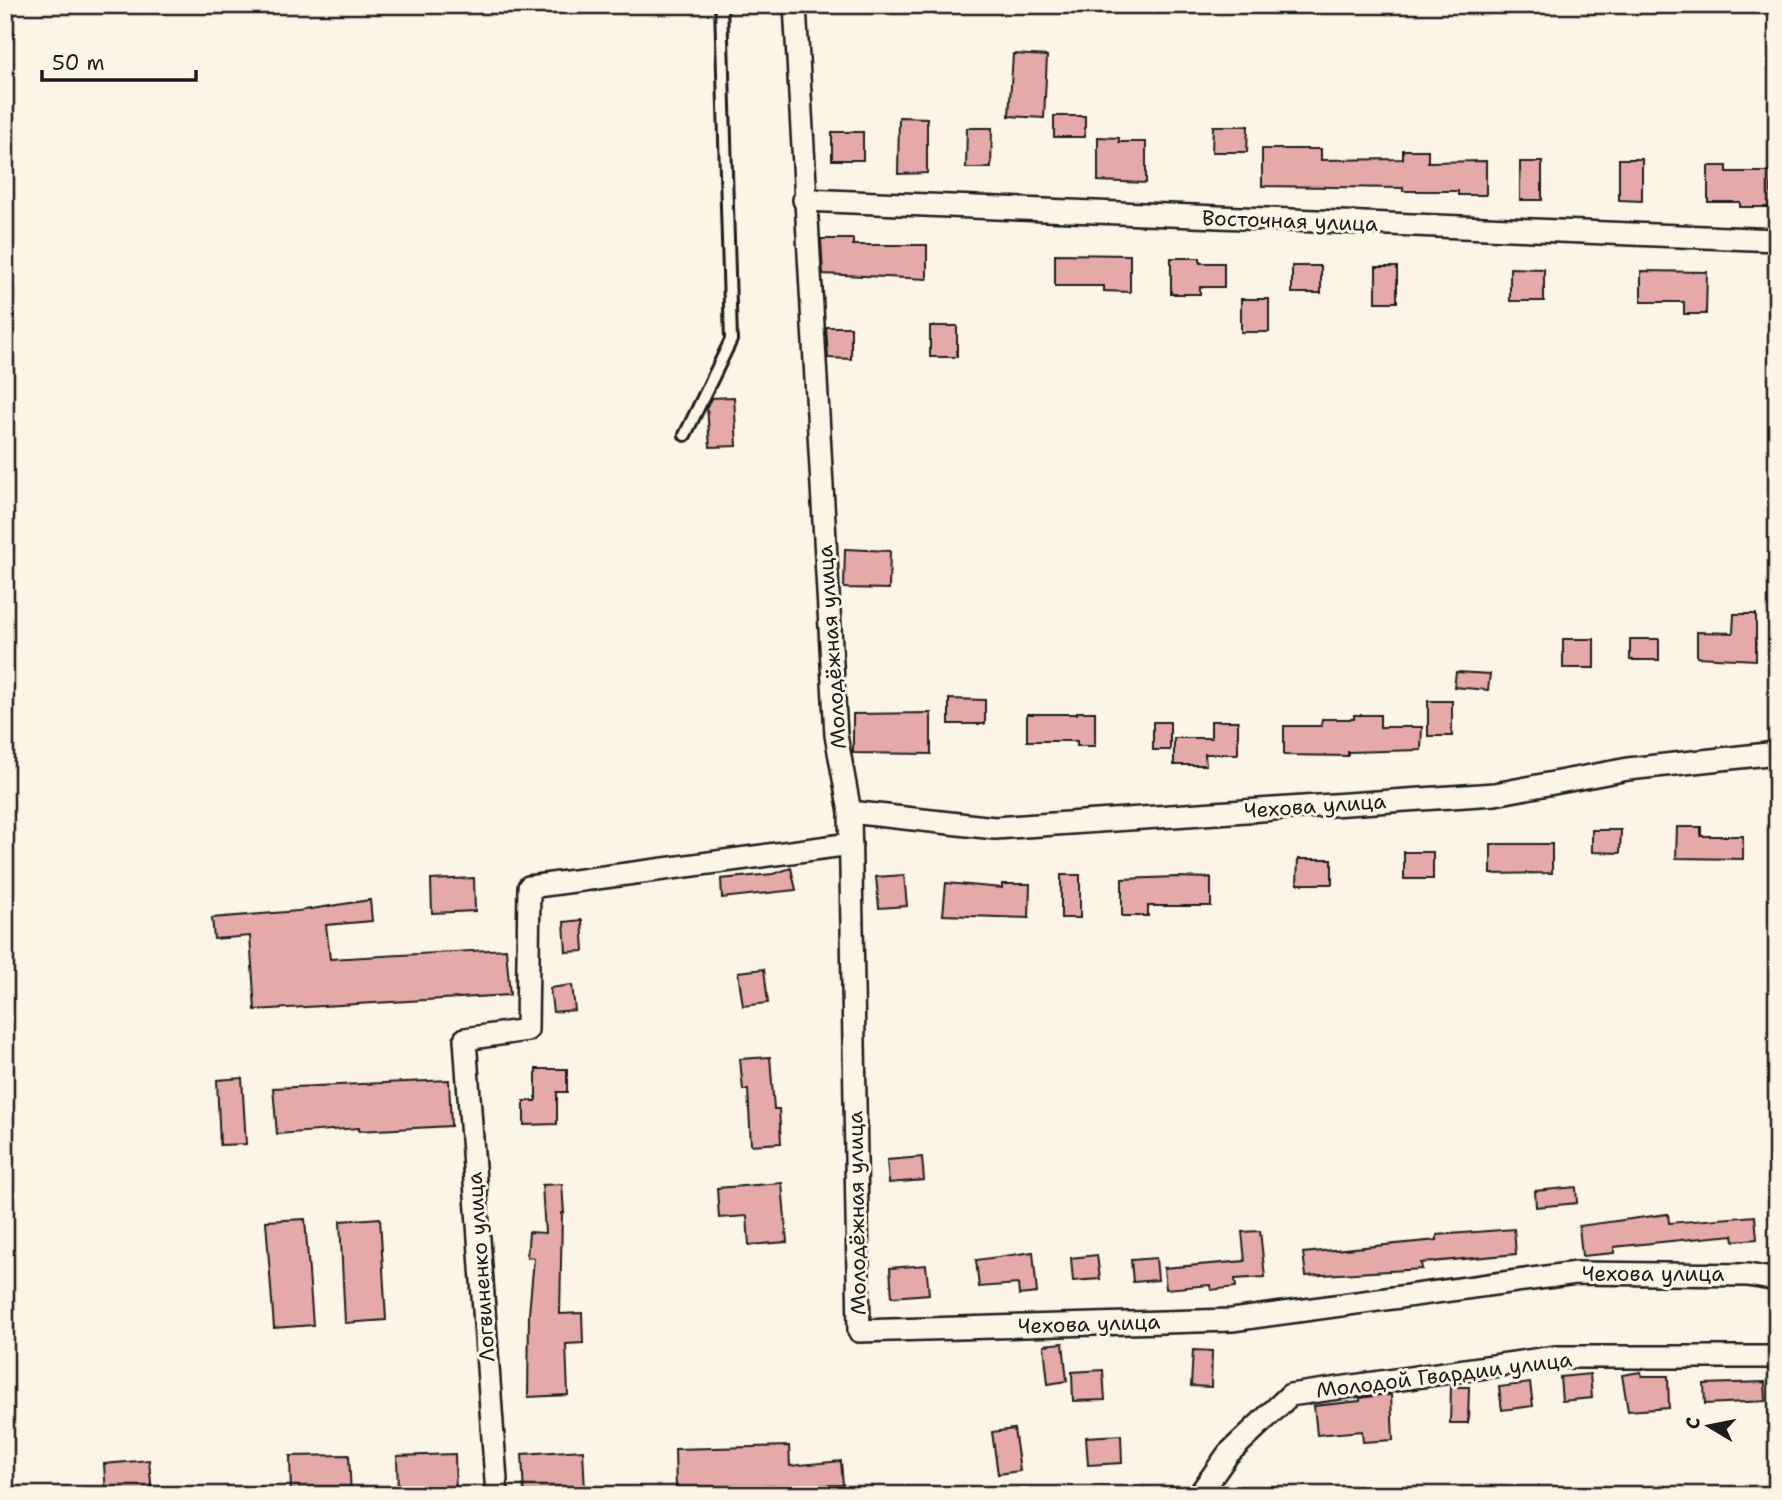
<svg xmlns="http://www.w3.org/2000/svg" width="1782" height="1500" viewBox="0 0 1782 1500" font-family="'Shantell Sans',sans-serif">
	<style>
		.building { fill: #e5aaa7; stroke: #1c1c1c; stroke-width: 2 }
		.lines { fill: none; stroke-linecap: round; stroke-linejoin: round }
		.service-casing { stroke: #1c1c1c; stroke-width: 16 }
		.minor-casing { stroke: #1c1c1c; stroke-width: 26 }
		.service { stroke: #fcf5e5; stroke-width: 10 }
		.minor { stroke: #fcf5e5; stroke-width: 21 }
		.labels { text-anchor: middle; stroke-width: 6; stroke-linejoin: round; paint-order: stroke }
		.street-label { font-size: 21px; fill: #1c1c1c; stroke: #fcf5e5 }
	</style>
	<rect width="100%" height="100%" fill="#fcf5e5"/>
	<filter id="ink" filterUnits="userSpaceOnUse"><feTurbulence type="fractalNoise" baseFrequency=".0143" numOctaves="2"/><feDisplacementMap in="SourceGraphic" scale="14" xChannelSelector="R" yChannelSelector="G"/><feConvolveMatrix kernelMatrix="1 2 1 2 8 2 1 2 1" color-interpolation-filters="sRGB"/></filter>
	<g filter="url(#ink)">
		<!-- building -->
		<g class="building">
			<polygon points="1013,54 1047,56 1044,118 1009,116"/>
			<rect x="1054" y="116" width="31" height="21"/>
			<polygon points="899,117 927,118 927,173 898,174"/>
			<polygon points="1213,126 1248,126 1247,152 1212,152"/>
			<polygon points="967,128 992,128 991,168 966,168"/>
			<rect x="832" y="132" width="31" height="28"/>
			<polygon points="1098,137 1119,138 1119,142 1146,142 1146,183 1098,181"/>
			<polygon points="1262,149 1321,149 1321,160 1403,159 1403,150 1428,150 1428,162 1486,161 1486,195 1458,195 1458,191 1403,191 1403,188 1262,186"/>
			<polygon points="1619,159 1642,159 1642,201 1619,200"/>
			<rect x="1520" y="162" width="22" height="38"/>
			<polygon points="1708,166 1727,166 1727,172 1771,172 1771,207 1740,207 1740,202 1708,202"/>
			<polygon points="821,239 853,239 853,245 927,245 927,279 823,274"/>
			<polygon points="1055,254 1130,255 1130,292 1104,291 1104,286 1055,286"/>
			<polygon points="1171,258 1200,258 1200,263 1224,263 1224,287 1200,287 1200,294 1171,294"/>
			<rect x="1292" y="266" width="29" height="27"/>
			<rect x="1376" y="267" width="21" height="35"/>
			<polygon points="1510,268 1544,269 1544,301 1510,301"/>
			<polygon points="1641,271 1707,272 1706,314 1684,314 1684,302 1641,302"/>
			<rect x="1241" y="299" width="28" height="33"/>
			<rect x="930" y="326" width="27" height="31"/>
			<polygon points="826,327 851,327 851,359 828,358"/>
			<polygon points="734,397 737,446 710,447 707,407 711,398"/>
			<polygon points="845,549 890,551 889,589 844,588"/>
			<polygon points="1734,614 1756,614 1756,660 1697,657 1697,632 1733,633"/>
			<rect x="1563" y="639" width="31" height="29"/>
			<rect x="1630" y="639" width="29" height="21"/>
			<polygon points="1456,672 1490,674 1488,690 1454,687"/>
			<polygon points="949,699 985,700 985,724 949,724"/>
			<rect x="1428" y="701" width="24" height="35"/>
			<polygon points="1077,712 1095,712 1095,746 1077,746 1077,741 1027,741 1027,714 1077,714"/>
			<polygon points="931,713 931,754 853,753 853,714"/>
			<polygon points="1354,715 1380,715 1380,727 1422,727 1421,750 1348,752 1348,756 1284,755 1284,726 1321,726 1322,719 1354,719"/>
			<polygon points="1211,721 1238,721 1238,754 1205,754 1206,765 1174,765 1174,738 1211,738"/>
			<rect x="1153" y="722" width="17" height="28"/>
			<polygon points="1677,827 1701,827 1701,836 1743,836 1743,859 1676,858"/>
			<polygon points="1592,830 1621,830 1620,853 1592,852"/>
			<polygon points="1491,844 1552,844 1552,873 1491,874"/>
			<rect x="1404" y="852" width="29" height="27"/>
			<polygon points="1298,859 1332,859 1332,884 1297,884"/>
			<polygon points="791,868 796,890 722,898 721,879 773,874"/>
			<polygon points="904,875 907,906 879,908 876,877"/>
			<rect x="1061" y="875" width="19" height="43"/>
			<polygon points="1177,877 1211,878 1211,906 1148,906 1148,916 1122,916 1122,879"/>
			<polygon points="474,878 475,911 432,913 431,880"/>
			<polygon points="946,883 1002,888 1002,884 1030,884 1029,918 943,915"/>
			<polygon points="370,900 372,921 326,925 330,959 506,949 510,995 255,1010 250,936 214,939 212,918 298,911"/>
			<polygon points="582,920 584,951 566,952 564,922"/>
			<polygon points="764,969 768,1003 743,1006 738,972"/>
			<polygon points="572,985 575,1010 553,1012 550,988"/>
			<polygon points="770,1057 774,1109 779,1109 781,1143 751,1145 748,1090 743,1090 740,1059"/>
			<polygon points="536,1069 567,1069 567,1092 557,1092 557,1124 524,1125 524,1101 536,1101"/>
			<polygon points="242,1078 246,1144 220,1145 217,1080"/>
			<polygon points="449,1080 451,1126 359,1131 359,1128 277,1134 273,1088"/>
			<polygon points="922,1157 924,1180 889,1183 887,1160"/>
			<polygon points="782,1183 787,1242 749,1245 747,1216 719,1218 717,1188"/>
			<polygon points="562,1184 564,1213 562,1213 560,1314 582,1313 583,1343 566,1344 568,1395 528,1397 529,1314 534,1258 527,1257 529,1232 545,1233 542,1185"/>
			<polygon points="1576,1187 1577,1203 1536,1207 1535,1191"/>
			<polygon points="1668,1214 1669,1223 1755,1216 1757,1239 1734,1241 1733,1235 1671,1241 1614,1247 1614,1253 1582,1256 1579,1226"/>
			<polygon points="380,1218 386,1320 345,1323 340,1221"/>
			<polygon points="305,1219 313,1325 274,1328 266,1221"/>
			<polygon points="1514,1229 1516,1254 1421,1263 1422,1269 1306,1276 1303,1253 1437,1240 1437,1235"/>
			<polygon points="1260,1231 1265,1277 1235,1279 1236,1287 1211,1290 1210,1285 1166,1289 1164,1268 1245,1261 1242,1232"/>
			<polygon points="1033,1252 1037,1293 1019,1295 1018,1284 979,1287 976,1260"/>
			<polygon points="1097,1255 1100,1279 1073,1281 1071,1258"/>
			<polygon points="1156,1258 1158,1280 1133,1282 1131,1260"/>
			<polygon points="926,1265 929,1294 892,1297 890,1268"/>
			<polygon points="1063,1343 1067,1381 1048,1384 1044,1345"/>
			<polygon points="1193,1350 1212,1351 1211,1387 1191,1386"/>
			<polygon points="1103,1370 1105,1400 1073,1401 1072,1372"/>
			<polygon points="1641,1372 1642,1376 1668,1376 1669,1408 1628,1411 1622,1375"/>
			<polygon points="1590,1374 1592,1398 1562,1401 1560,1377"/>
			<polygon points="1765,1382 1766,1401 1705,1404 1704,1384"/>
			<polygon points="1530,1383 1533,1406 1502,1410 1499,1387"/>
			<polygon points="1451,1387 1469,1387 1468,1423 1450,1423"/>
			<polygon points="1381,1395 1391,1395 1393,1440 1363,1442 1362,1431 1317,1435 1314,1406 1360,1401 1360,1398"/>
			<polygon points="1014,1429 1020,1471 998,1474 992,1432"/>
			<polygon points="1121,1435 1122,1463 1088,1465 1086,1437"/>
			<polygon points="789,1446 790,1466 841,1461 843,1485 676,1490 675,1449"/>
			<polygon points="583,1450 585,1492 524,1495 522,1454"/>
			<polygon points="455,1454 456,1495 398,1495 397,1456"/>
			<polygon points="349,1455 351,1495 291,1495 290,1456"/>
			<polygon points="149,1460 152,1495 106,1495 104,1464"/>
		</g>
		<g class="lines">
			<!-- service casing -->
			<g class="service-casing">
				<polyline id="service" points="685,435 731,340 721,5"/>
			</g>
			<!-- minor casing -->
			<g class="minor-casing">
				<g id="minor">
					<polyline points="795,5 836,735 850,812 859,1331 1232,1320 1576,1273 1748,1275 1777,1280"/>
					<polyline points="804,200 1777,240"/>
					<polyline points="850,812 995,828 1495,794 1628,769 1777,753"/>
					<polyline points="497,1495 465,1039 527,1030 529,887 851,844"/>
					<polyline points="1199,1495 1228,1454 1290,1395 1555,1357 1777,1357"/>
				</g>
			</g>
			<!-- service -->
			<use href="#service" class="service"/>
			<!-- minor -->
			<use href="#minor" class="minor"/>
		</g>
	</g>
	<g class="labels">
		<!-- street labels -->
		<g class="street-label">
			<text transform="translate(1290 221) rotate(2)" y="7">Восточная улица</text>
			<text transform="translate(832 647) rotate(-94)" y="7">Молодёжная улица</text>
			<text transform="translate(1315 806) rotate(-4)" y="7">Чехова улица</text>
			<text transform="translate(857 1213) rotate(-91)" y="7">Молодёжная улица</text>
			<text transform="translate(481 1267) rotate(-94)" y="7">Логвиненко улица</text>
			<text x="1653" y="1281">Чехова улица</text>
			<text transform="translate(1089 1324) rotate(-2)" y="7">Чехова улица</text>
			<text transform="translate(1444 1375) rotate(-7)" y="7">Молодой Гвардии улица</text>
		</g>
	</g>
	<!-- margin -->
	<rect width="1782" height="1500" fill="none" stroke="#fcf5e5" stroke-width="28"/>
	<rect x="14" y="14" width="1754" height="1472" fill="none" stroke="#1c1c1c" stroke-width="2.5" filter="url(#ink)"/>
	<!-- north arrow -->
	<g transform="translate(1709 1426) rotate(280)" stroke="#fcf5e5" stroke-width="5" paint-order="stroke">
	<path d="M0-5L12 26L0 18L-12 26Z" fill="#1c1c1c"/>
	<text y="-10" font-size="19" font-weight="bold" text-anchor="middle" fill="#1c1c1c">С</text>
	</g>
	<!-- scale -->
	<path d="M42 70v10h154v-10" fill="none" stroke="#1c1c1c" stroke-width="3.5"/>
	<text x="52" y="70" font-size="21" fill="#1c1c1c" stroke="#fcf5e5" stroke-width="5" paint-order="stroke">50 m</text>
</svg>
